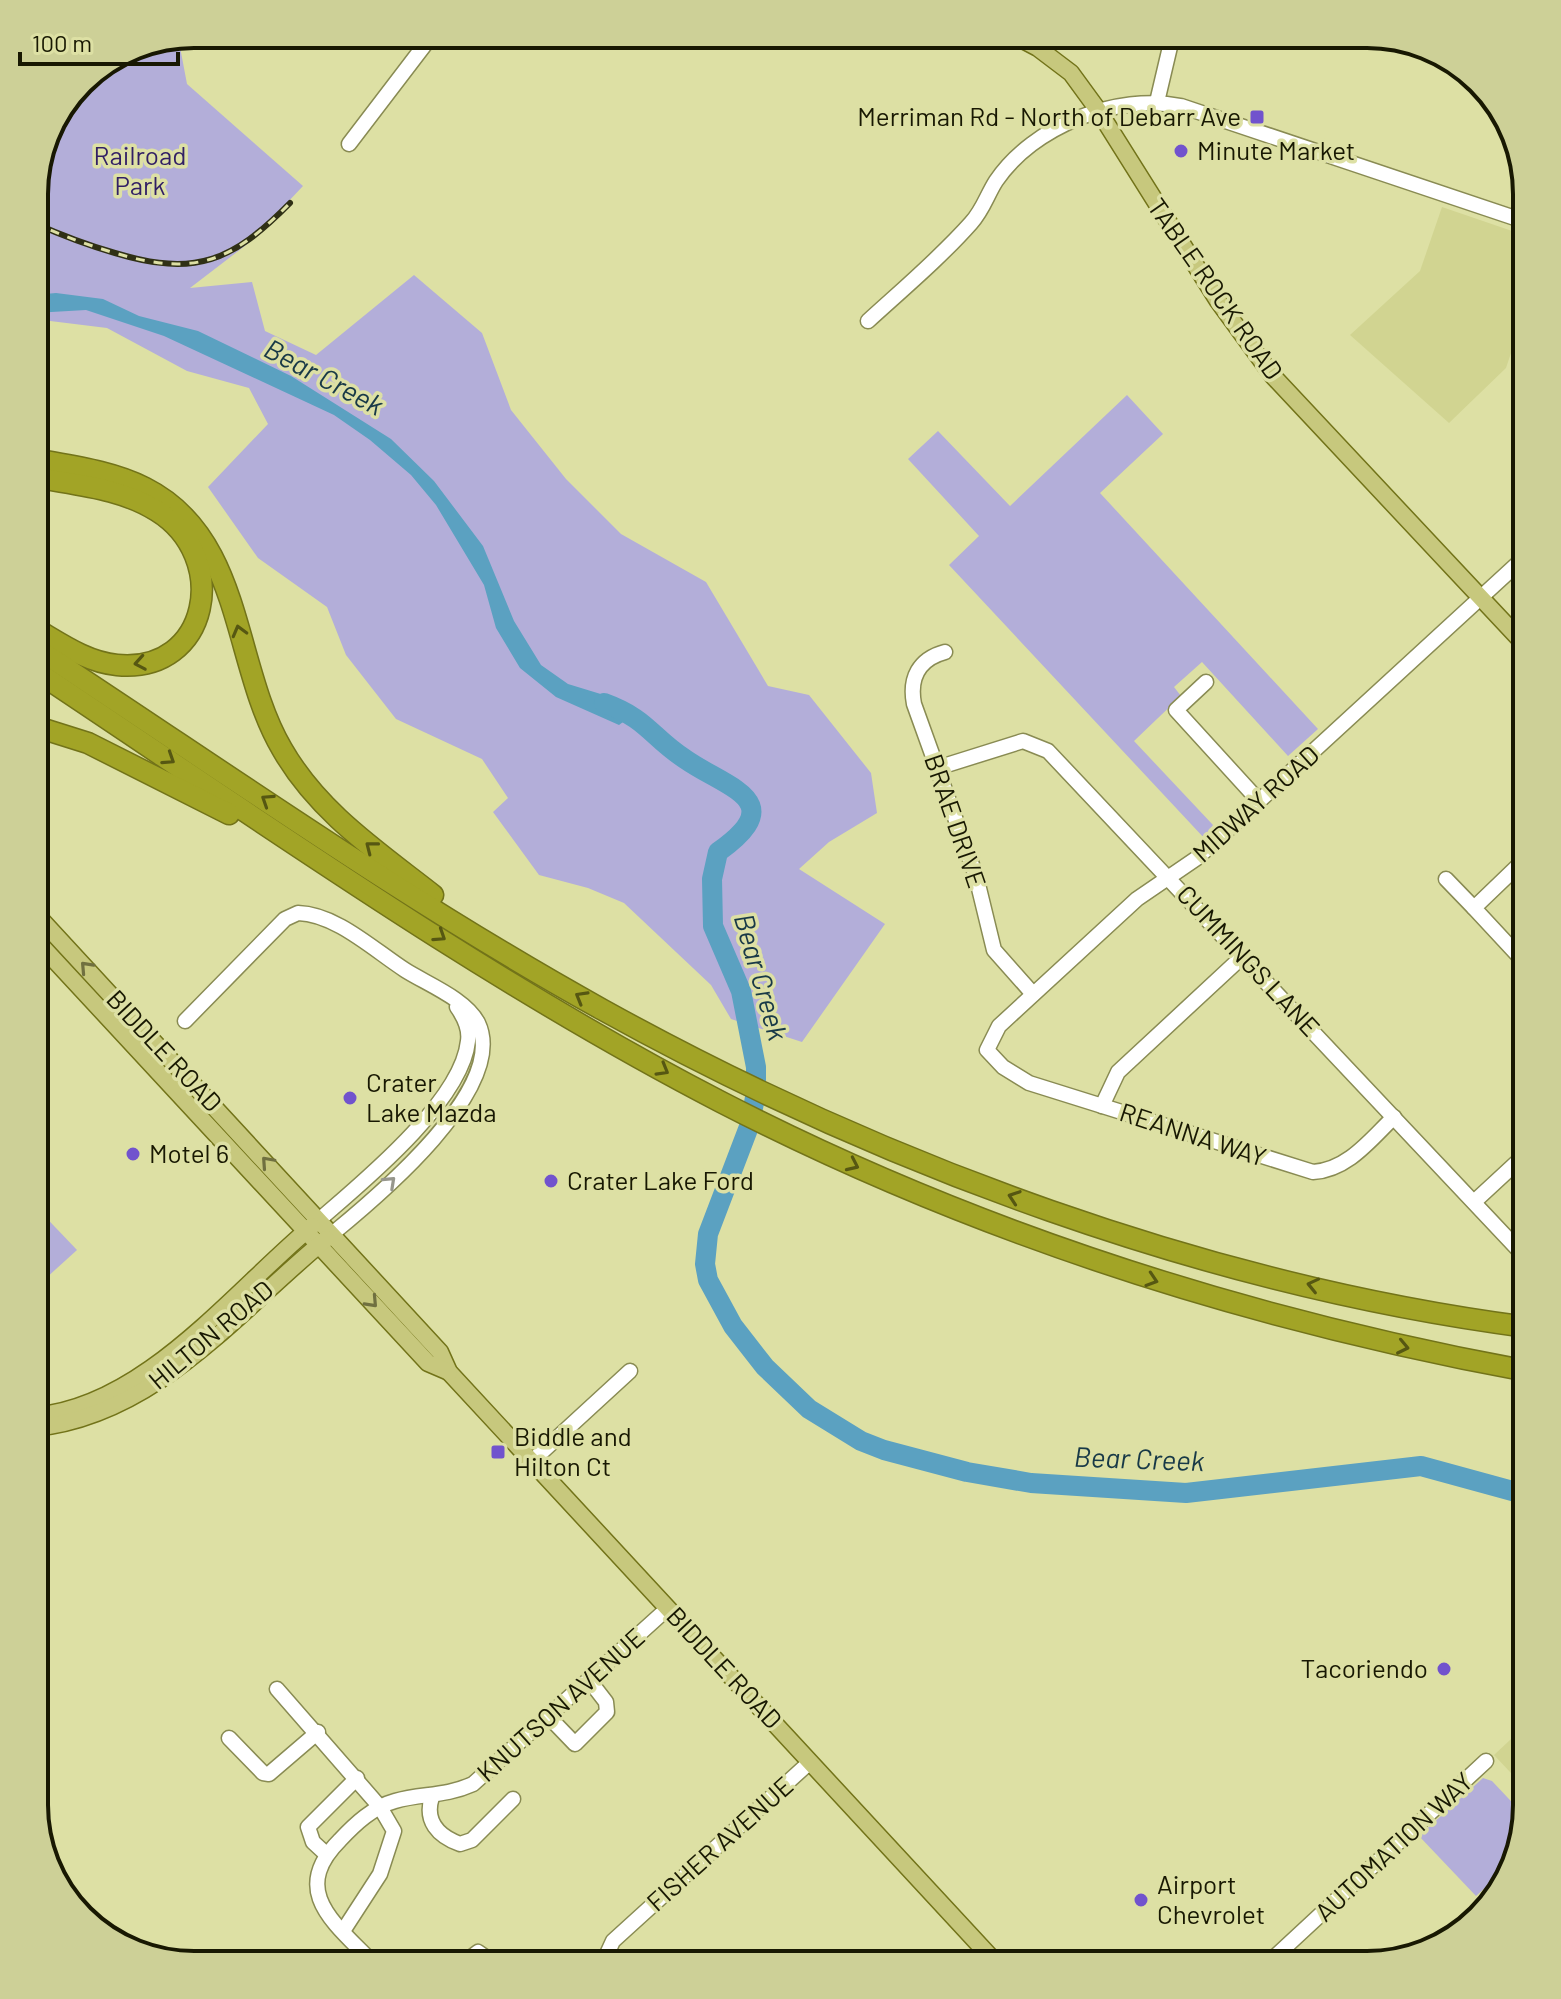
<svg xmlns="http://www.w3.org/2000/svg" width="1561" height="1999" viewBox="0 0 1561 1999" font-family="Barlow,sans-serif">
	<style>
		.built { fill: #d1d491 }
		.green { fill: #b3aed9 }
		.water { fill: #5ba1c1 }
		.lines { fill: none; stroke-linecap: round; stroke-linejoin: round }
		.river { stroke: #5ba1c1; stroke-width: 20 }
		.minor-casing { stroke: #898b53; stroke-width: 17 }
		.major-casing { stroke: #727319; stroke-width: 19 }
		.highway-casing { stroke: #727319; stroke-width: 23 }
		.minor { stroke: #fff; stroke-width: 14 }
		.major { stroke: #c7c87d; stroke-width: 16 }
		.highway { stroke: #a2a426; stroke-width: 20 }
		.rail-casing { stroke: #2f3015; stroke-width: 6 }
		.rail { stroke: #dde0a4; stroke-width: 3; stroke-dasharray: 9; stroke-linecap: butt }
		.oneway { stroke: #565712 }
		.oneway2 { stroke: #707040 }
		.oneway3 { stroke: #97978d }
		.poi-dot { fill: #7153cd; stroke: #dde0a4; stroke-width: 3 }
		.labels { text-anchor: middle; stroke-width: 7; stroke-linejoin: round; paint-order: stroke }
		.poi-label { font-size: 26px; fill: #181802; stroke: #dde0a4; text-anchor: start }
		.park-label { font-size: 26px; fill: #311f64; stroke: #dde0a4 }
		.street-label { font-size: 26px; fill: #181802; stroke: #dde0a4 }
		.water-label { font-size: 28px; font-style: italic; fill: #183947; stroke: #dde0a4 }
		.rim { fill: none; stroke: #181802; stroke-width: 4 }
	</style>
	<rect width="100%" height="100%" fill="#dde0a4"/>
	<!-- built -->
	<g class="built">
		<polygon points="1442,207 1527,236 1527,305 1506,368 1449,423 1350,335 1420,271"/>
		<polygon points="1527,1724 1527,1790 1494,1755"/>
	</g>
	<!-- green -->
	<g class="green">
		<polygon points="189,35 180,47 187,84 303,186 250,242 190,288 252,282 265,331 316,355 414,275 482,333 511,410 566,479 621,534 706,582 768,686 809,695 871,773 877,813 829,842 799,869 885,924 802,1042 731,1019 711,985 624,903 588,888 539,875 493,812 508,798 482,759 396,719 346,655 327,607 258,558 208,487 268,424 249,388 187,371 107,328 34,319 34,243 45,241 34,234 34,184 50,124 88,74 134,46"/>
		<polygon points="1127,395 1163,434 1100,493 1318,729 1288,756 1202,662 1174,687 1181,696 1134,741 1213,825 1205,839 949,565 979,536 908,459 938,431 1010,506"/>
		<polygon points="34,1205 77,1250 34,1289"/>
		<polygon points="1483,1778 1492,1781 1524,1815 1511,1864 1476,1896 1419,1836"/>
	</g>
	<!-- water -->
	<polygon class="water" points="56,293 103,299 139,316 198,331 291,376 391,439 434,481 483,546 514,621 541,665 568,684 617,699 628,706 627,719 619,725 556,697 520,668 496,628 484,585 436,505 411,475 370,440 334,415 164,336 86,310 34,313 34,295"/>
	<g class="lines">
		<!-- river -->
		<path class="river" d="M604 703C648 719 651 737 685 759 728 789 791 800 718 852L712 879 713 926 741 991 756 1067V1092L750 1124 708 1234 705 1264 708 1280 733 1326 765 1367 809 1409 861 1441 884 1450 967 1472 1031 1483 1186 1493 1421 1466 1527 1495"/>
		<!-- minor casing -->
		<g class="minor-casing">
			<g id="minor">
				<polyline points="1157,102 1173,34"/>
				<polyline points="349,144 433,34"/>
				<path d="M868 321C903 289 940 258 971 223 983 210 987 195 996 181 1033 126 1117 93 1181 106L1527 222"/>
				<path d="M945 652C919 659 909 678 914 704L976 876 994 950 1033 994"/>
				<polyline points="1206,682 1176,710 1259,801"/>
				<polyline points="937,768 1023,741 1048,751 1527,1259"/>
				<polyline points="1446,879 1474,908"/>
				<polyline points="1527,965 1474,908 1527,857"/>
				<path d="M185 1021 285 919 298 913C336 914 374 950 405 970 427 984 466 999 478 1023 509 1088 376 1198 332 1234"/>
				<polyline points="1102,1106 1118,1072 1243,956"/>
				<path d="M1394 1117C1371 1139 1348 1170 1313 1172L1029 1083 1003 1067 987 1050 999 1026 1137 899 1197 858 1527 555"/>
				<polyline points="1474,1202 1527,1153"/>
				<path d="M319 1220C363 1182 462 1101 468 1041 470 1028 464 1017 457 1007"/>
				<polyline points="532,1461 630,1371"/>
				<polyline points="277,1689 380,1807 394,1831 380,1874 343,1931"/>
				<polyline points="549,1717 575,1744 607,1712 606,1702 589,1680"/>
				<polyline points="229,1738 263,1773 269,1774 318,1732"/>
				<path d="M432 1797C424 1821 438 1836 460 1844L472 1840 513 1799"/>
				<polyline points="326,1854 313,1842 308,1827 357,1778"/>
				<path d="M375 1965C336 1924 288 1892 340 1840 355 1824 373 1807 395 1801 422 1793 444 1797 473 1784L668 1608"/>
				<polyline points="461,1965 478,1952 497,1965"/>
				<polyline points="602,1965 613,1941 810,1762"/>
				<polyline points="1266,1965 1486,1761"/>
			</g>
		</g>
		<!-- major casing -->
		<g class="major-casing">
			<g id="major">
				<polyline points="1011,34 1038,48 1071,73 1098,110 1218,301 1272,375 1527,647"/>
				<polyline points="34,912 440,1352 449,1372 998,1965"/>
				<polyline points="34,938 428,1363 449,1372"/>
				<path d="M34 1416C144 1407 231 1294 312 1226"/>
				<path d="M34 1428C156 1416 237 1312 326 1239"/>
			</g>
		</g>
		<!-- highway casing -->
		<g class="highway-casing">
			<g id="highway">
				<path d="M34 459C71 466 112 471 145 488 244 538 232 664 282 749 318 812 377 851 433 895"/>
				<path d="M34 628C60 643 86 662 117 665 210 674 231 557 157 511 121 488 75 485 34 477"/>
				<path d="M34 647C222 770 406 901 603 1010 881 1164 1210 1286 1527 1327"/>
				<path d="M34 670C257 818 483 979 721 1102 975 1233 1246 1319 1527 1371"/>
				<polyline points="34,726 88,743 229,814"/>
			</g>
		</g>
		<!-- minor -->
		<use href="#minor" class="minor"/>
		<!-- major -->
		<use href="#major" class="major"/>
		<!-- highway -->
		<use href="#highway" class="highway"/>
		<!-- rail casing -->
		<g class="rail-casing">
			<path id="rail" d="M34 223C61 235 87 245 115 253 195 277 232 262 290 203"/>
		</g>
		<!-- rail -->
		<use href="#rail" class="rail"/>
	</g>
	<!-- one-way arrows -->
	<defs><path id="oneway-chevron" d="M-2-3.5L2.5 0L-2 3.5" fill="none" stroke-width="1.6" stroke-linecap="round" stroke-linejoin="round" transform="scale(2)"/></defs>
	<g class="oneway">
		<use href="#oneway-chevron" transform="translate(239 631) rotate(-105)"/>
		<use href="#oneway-chevron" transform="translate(140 663) rotate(170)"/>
		<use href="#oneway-chevron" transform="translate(169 759) rotate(33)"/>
		<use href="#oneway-chevron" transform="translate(267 800) rotate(-147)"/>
		<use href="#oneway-chevron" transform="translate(371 847) rotate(-142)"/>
		<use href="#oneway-chevron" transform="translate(440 936) rotate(33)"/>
		<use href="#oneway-chevron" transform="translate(581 997) rotate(-150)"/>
		<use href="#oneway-chevron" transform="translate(663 1070) rotate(30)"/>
		<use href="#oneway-chevron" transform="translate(853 1165) rotate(25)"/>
		<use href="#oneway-chevron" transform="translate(1014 1197) rotate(-161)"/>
		<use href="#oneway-chevron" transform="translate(1152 1280) rotate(18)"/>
		<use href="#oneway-chevron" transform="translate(1313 1285) rotate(-167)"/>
		<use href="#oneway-chevron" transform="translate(1403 1347) rotate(12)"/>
	</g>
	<g class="oneway2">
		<use href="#oneway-chevron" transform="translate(86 967) rotate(-133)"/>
		<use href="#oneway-chevron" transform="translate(267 1162) rotate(-132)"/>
		<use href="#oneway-chevron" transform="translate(372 1302) rotate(47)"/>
	</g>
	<use class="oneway3" href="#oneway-chevron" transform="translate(390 1182) rotate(-43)"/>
	<!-- markers -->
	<g class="poi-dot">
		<rect x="1249" y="109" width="16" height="16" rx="4"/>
		<circle cx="1181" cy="151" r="8"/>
		<circle cx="350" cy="1098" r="8"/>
		<circle cx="133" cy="1154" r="8"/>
		<circle cx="551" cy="1181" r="8"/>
		<rect x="490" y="1444" width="16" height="16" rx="4"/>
		<circle cx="1444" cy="1669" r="8"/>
		<circle cx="1141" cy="1900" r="8"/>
	</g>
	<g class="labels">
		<!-- poi labels -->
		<g class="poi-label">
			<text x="1241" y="126" text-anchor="end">Merriman Rd - North of Debarr Ave</text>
			<text x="1197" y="160">Minute Market</text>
			<text x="366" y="1092">Crater<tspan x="366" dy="30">Lake Mazda</tspan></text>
			<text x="149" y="1163">Motel 6</text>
			<text x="567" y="1190">Crater Lake Ford</text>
			<text x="514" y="1446">Biddle and<tspan x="514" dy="30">Hilton Ct</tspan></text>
			<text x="1428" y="1678" text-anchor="end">Tacoriendo</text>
			<text x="1157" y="1894">Airport<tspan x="1157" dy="30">Chevrolet</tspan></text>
		</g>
		<!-- park labels -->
		<g class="park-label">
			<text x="140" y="165">Railroad<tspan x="140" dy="30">Park</tspan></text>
		</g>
		<!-- street labels -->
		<g class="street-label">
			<text transform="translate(1215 289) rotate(55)" y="9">TABLE ROCK ROAD</text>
			<text transform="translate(1256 804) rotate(-42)" y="9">MIDWAY ROAD</text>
			<text transform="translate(955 821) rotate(71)" y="9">BRAE DRIVE</text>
			<text transform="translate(1248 961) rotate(47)" y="9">CUMMINGS LANE</text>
			<text transform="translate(164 1051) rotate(47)" y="9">BIDDLE ROAD</text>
			<text transform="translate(1193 1135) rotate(18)" y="9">REANNA WAY</text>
			<text transform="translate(211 1335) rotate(-40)" y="9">HILTON ROAD</text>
			<text transform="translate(724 1668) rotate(47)" y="9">BIDDLE ROAD</text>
			<text transform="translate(561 1705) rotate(-42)" y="9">KNUTSON AVENUE</text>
			<text transform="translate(720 1844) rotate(-42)" y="9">FISHER AVENUE</text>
			<text transform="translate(1394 1847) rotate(-43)" y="9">AUTOMATION WAY</text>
		</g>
		<!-- water labels -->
		<g class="water-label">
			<text transform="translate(324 377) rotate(28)" y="10">Bear Creek</text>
			<text transform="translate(761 977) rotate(74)" y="10">Bear Creek</text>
			<text transform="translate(1139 1459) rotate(2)" y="10">Bear Creek</text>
		</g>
	</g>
	<!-- crop -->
	<path d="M0 0H1561V1999H0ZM194 48H1367A146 146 0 0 1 1513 194V1805A146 146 0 0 1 1367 1951H194A146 146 0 0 1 48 1805V194A146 146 0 0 1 194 48Z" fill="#cdd097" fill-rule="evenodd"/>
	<path class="rim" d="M194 48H1367A146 146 0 0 1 1513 194V1805A146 146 0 0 1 1367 1951H194A146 146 0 0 1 48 1805V194A146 146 0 0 1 194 48Z"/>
	<!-- scale -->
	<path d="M20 52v12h158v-12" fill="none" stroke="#181802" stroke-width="4"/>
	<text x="32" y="52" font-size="24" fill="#181802" stroke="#dde0a4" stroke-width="6" paint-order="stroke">100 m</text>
</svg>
